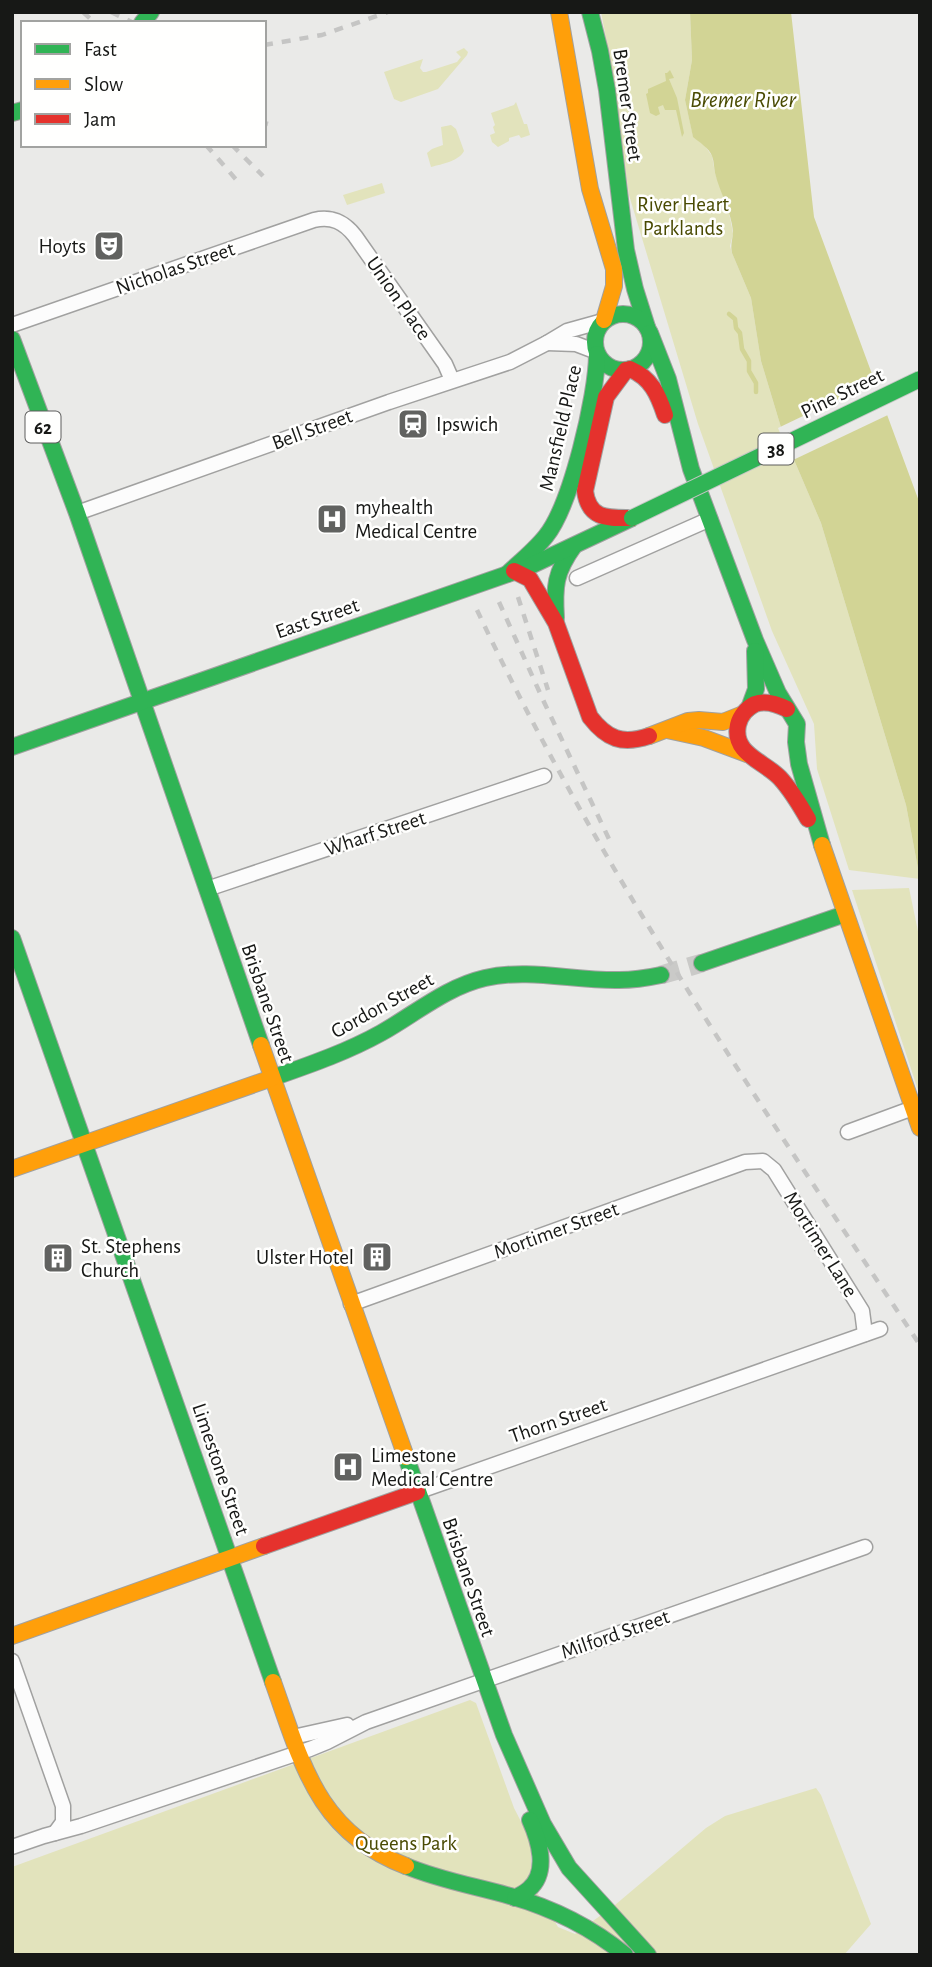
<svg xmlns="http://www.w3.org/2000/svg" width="932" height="1967" viewBox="0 0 932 1967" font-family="'Alegreya Sans',sans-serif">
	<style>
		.green { fill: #e2e3bc }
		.water { fill: #d2d495 }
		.pier { fill: #eaeae8 }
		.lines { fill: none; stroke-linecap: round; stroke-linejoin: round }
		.stream { stroke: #d2d495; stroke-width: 4.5 }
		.secondary-tunnel { stroke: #cacac8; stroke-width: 19; stroke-dasharray: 19 10; stroke-linecap: butt }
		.street-casing { stroke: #a1a1a0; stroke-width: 17 }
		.fast-casing { stroke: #a1a1a0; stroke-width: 18 }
		.slow-casing { stroke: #a1a1a0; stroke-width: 18 }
		.jam-casing { stroke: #a1a1a0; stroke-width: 18 }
		.street { stroke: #fcfcfc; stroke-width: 14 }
		.fast { stroke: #30b455; stroke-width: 16 }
		.slow { stroke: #ff9f0a; stroke-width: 16 }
		.jam { stroke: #e5322d; stroke-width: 16 }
		.rail { stroke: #c5c5c4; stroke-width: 4.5; stroke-dasharray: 9 9; stroke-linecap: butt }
		.fast-bridge-casing { stroke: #c5c5c4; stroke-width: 18; stroke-linecap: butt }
		.fast-bridge { stroke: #30b455; stroke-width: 16 }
		.labels { text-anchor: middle; stroke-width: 5; stroke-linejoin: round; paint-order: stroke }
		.shield { fill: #fffffe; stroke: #5d5d5c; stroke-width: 2 }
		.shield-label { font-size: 19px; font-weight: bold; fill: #171816 }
		.street-label { font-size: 21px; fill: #171816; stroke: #fffffe }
		.park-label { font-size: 21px; fill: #494a02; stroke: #fffffe }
		.poi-label { font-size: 21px; fill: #171816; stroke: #fffffe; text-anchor: start }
		.water-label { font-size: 23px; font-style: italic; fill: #4a4b03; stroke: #fffffe }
	</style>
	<rect width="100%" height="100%" fill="#eaeae8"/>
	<!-- green -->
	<g class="green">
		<polygon points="601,12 690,12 692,60 685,100 693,136 705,146 712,156 715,173 728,208 732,228 733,234 730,246 732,253 751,298 761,361 783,434 821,523 906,805 920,879 849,870 817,769 814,724 772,631 698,424 629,195 610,59"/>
		<polygon points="464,48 468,52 467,55 438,89 401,102 394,99 384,72 423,59 420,68 423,72 426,72 457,62 461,57 456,52"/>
		<polygon points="516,102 524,124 527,124 530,135 521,138 519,135 509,138 509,141 498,147 492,142 490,135 495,133 493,127 495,125 491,113 514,105"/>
		<path d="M451 125 456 129 464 151C459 161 442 164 431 167L427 153 432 149 443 145 441 127Z"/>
		<polygon points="382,183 385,193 347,205 343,195"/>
		<polygon points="909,888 920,941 920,1096 852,890"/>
		<polygon points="470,1700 476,1703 514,1808 531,1841 531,1870 528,1877 558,1927 575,1934 615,1905 706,1828 725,1816 816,1788 821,1795 871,1924 844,1955 12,1955 12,1867"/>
	</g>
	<!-- water -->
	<g class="water">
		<path d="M690 12H791L814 217 920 504V879L906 805 821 523 783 434 761 361 751 298 732 253C730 245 733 239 733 231 731 211 720 193 715 173 714 168 714 161 712 156 709 148 699 142 693 137L685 100 692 60Z"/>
		<polygon points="670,70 674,78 669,79 677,98 684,133 682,137 676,110 665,110 663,105 658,107 660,114 656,116 650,113 646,94 648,93 648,89 666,81 665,73 667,73"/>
	</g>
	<!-- pier -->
	<polygon class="pier" points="878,380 890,414 791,461 778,428"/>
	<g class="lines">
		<!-- stream -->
		<polyline class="stream" points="729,314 735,319 736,328 740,333 742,349 749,361 749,371 756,383 756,392"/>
		<!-- secondary-tunnel -->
		<polyline class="secondary-tunnel" points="661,975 702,963"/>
		<!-- street casing -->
		<g class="street-casing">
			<g id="street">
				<path d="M12 325 314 220C332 216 344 222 355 236L445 364 452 380"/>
				<polyline points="547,343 576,344 597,352"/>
				<polyline points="77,513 389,402 510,362 547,343 567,331 603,321"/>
				<polyline points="577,578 710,519"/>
				<polyline points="207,889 544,776"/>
				<polyline points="848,1132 913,1108"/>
				<polyline points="351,1304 745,1162 763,1161 774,1170 862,1311 865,1334"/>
				<polyline points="417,1492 880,1329"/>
				<polyline points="12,1661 63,1806 63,1822 55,1833"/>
				<polyline points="293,1737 347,1725"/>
				<polyline points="12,1847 44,1836 81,1826 310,1749 327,1742 366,1722 865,1547"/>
			</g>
		</g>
		<!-- fast casing -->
		<g class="fast-casing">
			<g id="fast">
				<polyline points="590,12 600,51 607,90 626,250 635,289 647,327"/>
				<polyline points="142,23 151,12"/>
				<polyline points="12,113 23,110"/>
				<circle cx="623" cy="342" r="28"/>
				<polyline points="650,333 668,379 691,469 755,640 778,693 797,724 796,742 799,764 822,845"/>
				<polyline points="12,339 77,513 261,1045"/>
				<path d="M507 574C520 562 535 550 546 536 571 505 597 395 597 354"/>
				<path d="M556 618C554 587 555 572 574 546"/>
				<polyline points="749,708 756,689 755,651"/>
				<polyline points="12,747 528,567 632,518"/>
				<polyline points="12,938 273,1682"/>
				<polyline points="702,963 845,914"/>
				<path d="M272 1078C309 1065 347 1052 381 1033 415 1014 446 987 485 978 529 968 574 981 619 980 633 980 647 978 661 975"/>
				<polyline points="406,1457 504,1735 543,1824 569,1868 648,1955"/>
				<path d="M406 1866C439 1880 475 1886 510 1896 552 1908 591 1927 625 1955"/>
				<path d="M515 1898C520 1895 525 1893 529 1889 549 1872 539 1840 530 1820"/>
			</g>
		</g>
		<!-- slow casing -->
		<g class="slow-casing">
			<g id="slow">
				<polyline points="559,12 590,189 614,269 614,286 604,320"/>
				<polyline points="667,730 704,738 747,754"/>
				<polyline points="649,736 688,721 699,720 723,722 743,714"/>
				<polyline points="822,845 920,1128"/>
				<polyline points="261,1045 406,1457"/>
				<polyline points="12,1169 272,1078"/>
				<polyline points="12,1636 264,1546"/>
				<path d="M273 1682C302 1763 317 1832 406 1866"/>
			</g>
		</g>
		<!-- jam casing -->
		<g class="jam-casing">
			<g id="jam">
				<path d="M630 369C651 378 658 394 665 415"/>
				<path d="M626 370 606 397 585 491C589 520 608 518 632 518"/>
				<path d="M514 571 530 579 556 623 590 717C607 739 622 745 649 736"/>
				<path d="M787 709C777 704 766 700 755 704 747 708 740 716 738 725 732 754 764 761 780 778 791 790 800 805 808 819"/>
				<polyline points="264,1546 417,1492"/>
			</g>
		</g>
		<!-- street -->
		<use href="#street" class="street"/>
		<!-- fast -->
		<use href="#fast" class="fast"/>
		<!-- slow -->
		<use href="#slow" class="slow"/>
		<!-- jam -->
		<use href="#jam" class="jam"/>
		<!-- rail -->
		<g class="rail">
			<polyline points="83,12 95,23"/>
			<polyline points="111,12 134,23"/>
			<polyline points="264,45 322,35 388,12"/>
			<polyline points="264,123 268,124"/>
			<polyline points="206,145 240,184"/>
			<polyline points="232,145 263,176"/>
			<polyline points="518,597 548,690"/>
			<polyline points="499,602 544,702 609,839"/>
			<path d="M477 610C599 870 762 1107 920 1345"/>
		</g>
		<!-- fast-bridge casing -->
		<g class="fast-bridge-casing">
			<polyline id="fast-bridge" points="632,518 920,379"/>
		</g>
		<!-- fast-bridge -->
		<use href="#fast-bridge" class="fast-bridge"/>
	</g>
	<!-- icons -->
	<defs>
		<g id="theatre-square" transform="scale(1.575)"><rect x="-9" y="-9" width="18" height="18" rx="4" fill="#616260" stroke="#fffffe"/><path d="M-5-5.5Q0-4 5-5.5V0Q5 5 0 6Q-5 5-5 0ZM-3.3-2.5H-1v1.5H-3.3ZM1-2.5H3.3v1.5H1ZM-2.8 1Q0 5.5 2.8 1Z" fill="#fff"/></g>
		<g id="station-square" transform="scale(1.575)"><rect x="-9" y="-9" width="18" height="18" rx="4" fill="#616260" stroke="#fffffe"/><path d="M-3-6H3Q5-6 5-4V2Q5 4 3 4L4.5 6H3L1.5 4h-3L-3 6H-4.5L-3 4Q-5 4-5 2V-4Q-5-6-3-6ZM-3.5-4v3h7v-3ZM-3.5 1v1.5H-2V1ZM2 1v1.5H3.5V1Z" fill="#fff"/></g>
		<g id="hospital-square" transform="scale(1.575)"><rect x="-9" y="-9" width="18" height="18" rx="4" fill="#616260" stroke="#fffffe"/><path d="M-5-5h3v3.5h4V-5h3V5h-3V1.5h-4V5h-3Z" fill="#fff"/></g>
		<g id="building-square" transform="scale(1.575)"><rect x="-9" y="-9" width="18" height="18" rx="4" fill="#616260" stroke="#fffffe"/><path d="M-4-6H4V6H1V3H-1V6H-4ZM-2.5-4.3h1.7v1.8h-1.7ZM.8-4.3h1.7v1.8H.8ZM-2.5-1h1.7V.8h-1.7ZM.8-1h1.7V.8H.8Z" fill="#fff"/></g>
	</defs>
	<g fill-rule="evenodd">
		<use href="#theatre-square" x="109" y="246"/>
		<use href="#station-square" x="413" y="424"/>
		<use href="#hospital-square" x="332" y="519"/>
		<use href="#building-square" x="377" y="1257"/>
		<use href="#building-square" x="58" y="1258"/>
		<use href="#hospital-square" x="348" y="1467"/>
	</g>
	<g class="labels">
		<!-- shield labels -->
		<g class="shield">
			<rect x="25.5" y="411.5" width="35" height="31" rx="5"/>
			<rect x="758.5" y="433.5" width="35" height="31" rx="5"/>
		</g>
		<g class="shield-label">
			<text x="43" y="434">62</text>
			<text x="776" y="456">38</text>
		</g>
		<!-- street labels -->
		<g class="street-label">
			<text transform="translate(628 105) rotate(82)" y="7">Bremer Street</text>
			<text transform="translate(175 268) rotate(-19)" y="7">Nicholas Street</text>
			<text transform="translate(399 298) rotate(55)" y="7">Union Place</text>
			<text transform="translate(842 393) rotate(-26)" y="7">Pine Street</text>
			<text transform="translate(560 428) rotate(-77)" y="7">Mansfield Place</text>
			<text transform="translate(312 429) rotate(-20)" y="7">Bell Street</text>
			<text transform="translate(317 618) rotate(-19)" y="7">East Street</text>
			<text transform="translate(375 833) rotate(-18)" y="7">Wharf Street</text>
			<text transform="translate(268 1003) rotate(71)" y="7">Brisbane Street</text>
			<text transform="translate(382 1005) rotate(-29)" y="7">Gordon Street</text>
			<text transform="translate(556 1230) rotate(-20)" y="7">Mortimer Street</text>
			<text transform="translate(821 1244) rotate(58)" y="7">Mortimer Lane</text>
			<text transform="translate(558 1420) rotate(-19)" y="7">Thorn Street</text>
			<text transform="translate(221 1469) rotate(71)" y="7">Limestone Street</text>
			<text transform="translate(469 1577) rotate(71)" y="7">Brisbane Street</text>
			<text transform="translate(615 1634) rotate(-19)" y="7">Milford Street</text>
		</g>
		<!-- park labels -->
		<g class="park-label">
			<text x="683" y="211">River Heart<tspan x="683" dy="24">Parklands</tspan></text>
			<text x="406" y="1850">Queens Park</text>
		</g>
		<!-- poi labels -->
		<g class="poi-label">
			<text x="86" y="253" text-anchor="end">Hoyts</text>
			<text x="436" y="431">Ipswich</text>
			<text x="355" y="514">myhealth<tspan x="355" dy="24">Medical Centre</tspan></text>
			<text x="81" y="1253">St. Stephens<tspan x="81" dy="24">Church</tspan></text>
			<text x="354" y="1264" text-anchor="end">Ulster Hotel</text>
			<text x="371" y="1462">Limestone<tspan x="371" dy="24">Medical Centre</tspan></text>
		</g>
		<!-- water labels -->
		<g class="water-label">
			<text x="743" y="107">Bremer River</text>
		</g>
	</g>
	<!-- border -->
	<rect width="932" height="1967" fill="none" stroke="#171816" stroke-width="28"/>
	<!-- legend -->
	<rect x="21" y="21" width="245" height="126" fill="#fffffe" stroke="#a2a3a1" stroke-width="2"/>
	<rect x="35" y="44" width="35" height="10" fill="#30b455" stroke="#a2a3a1" stroke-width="2"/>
	<text x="84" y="56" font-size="21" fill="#171816">Fast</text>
	<rect x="35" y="79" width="35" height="10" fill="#ff9f0a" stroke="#a2a3a1" stroke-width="2"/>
	<text x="84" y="91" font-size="21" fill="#171816">Slow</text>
	<rect x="35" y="114" width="35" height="10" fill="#e5322d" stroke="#a2a3a1" stroke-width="2"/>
	<text x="84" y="126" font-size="21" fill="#171816">Jam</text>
</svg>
